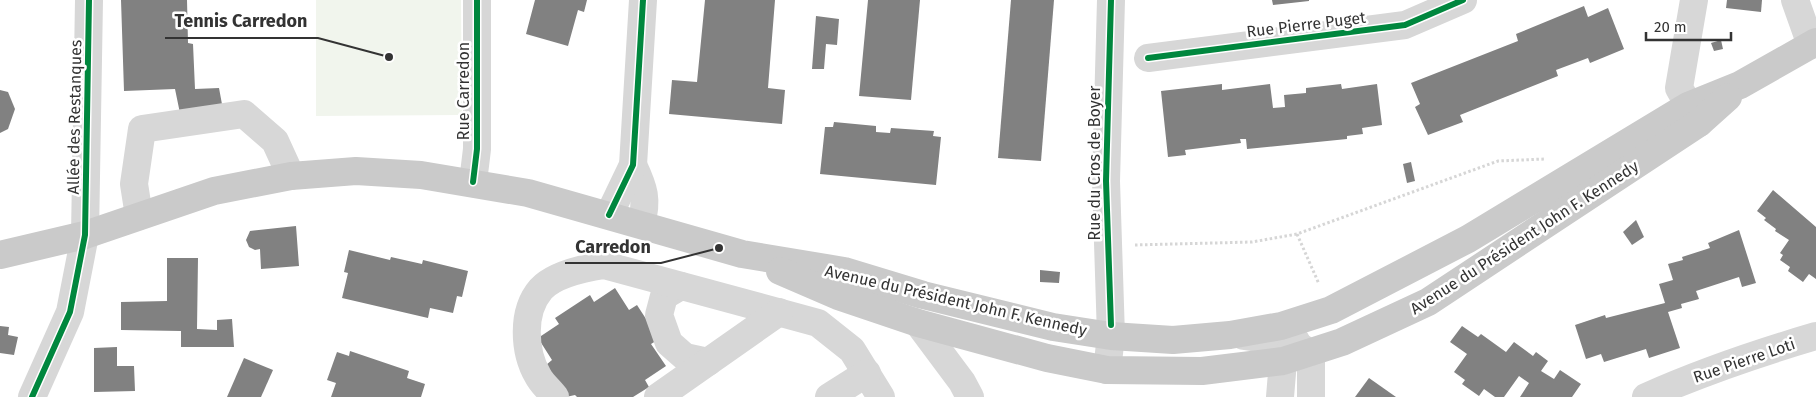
<svg xmlns="http://www.w3.org/2000/svg" width="1816" height="397" viewBox="0 0 1816 397" font-family="'Fira Sans',sans-serif">
	<style>
		.green { fill: #f1f5ed }
		.building { fill: #818181 }
		.lines { fill: none; stroke-linecap: round; stroke-linejoin: round }
		.path { stroke: #d6d6d6; stroke-width: 3; stroke-dasharray: 2.5 2.5; stroke-linecap: butt }
		.minor { stroke: #d7d7d7; stroke-width: 28 }
		.major { stroke: #cacaca; stroke-width: 28 }
		.cycleway-casing { stroke: #fff; stroke-width: 9 }
		.cycleway { stroke: #00873e; stroke-width: 6 }
		.labels { text-anchor: middle; stroke-width: 5; stroke-linejoin: round; paint-order: stroke }
		.street-label { font-size: 16px; fill: #333; stroke: #fff }
		.leader { fill: none; stroke: #333; stroke-width: 2 }
		.callout-dot { fill: #333; stroke: #fff; stroke-width: 2 }
		.callout-label { font-size: 18px; text-anchor: middle; font-weight: bold; fill: #333; stroke: #fff; stroke-width: 5; stroke-linejoin: round; paint-order: stroke }
	</style>
	<rect width="100%" height="100%" fill="#fff"/>
	<!-- green -->
	<polygon class="green" points="316,0 461,0 462,115 316,116"/>
	<!-- building -->
	<g class="building">
		<polygon points="121,0 187,0 188,43 193,44 195,89 219,88 224,115 182,123 175,89 124,91"/>
		<polygon points="535,0 587,0 584,12 578,10 568,46 526,34"/>
		<polygon points="705,0 775,0 768,88 785,90 782,124 669,114 672,80 697,82"/>
		<polygon points="868,0 920,0 911,100 859,96"/>
		<polygon points="1011,0 1054,0 1041,161 998,158"/>
		<polygon points="1272,0 1309,0 1309,1 1273,5"/>
		<polygon points="1727,0 1762,0 1761,12 1726,8"/>
		<polygon points="1584,6 1588,17 1608,8 1624,49 1590,63 1588,58 1556,70 1558,76 1460,115 1463,122 1428,135 1415,107 1420,104 1411,83 1518,41 1516,34"/>
		<polygon points="816,16 839,19 837,45 826,44 824,69 812,69"/>
		<polygon points="1721,40 1723,49 1714,51 1711,43"/>
		<polygon points="1222,84 1222,90 1270,84 1273,108 1285,107 1284,95 1306,93 1306,88 1341,84 1342,89 1377,84 1382,125 1362,128 1363,134 1347,136 1347,139 1247,149 1246,139 1240,139 1241,143 1185,150 1186,155 1168,157 1161,91"/>
		<polygon points="0,90 8,92 15,109 8,129 0,133"/>
		<polygon points="834,122 876,126 876,132 890,133 891,128 934,131 933,136 941,137 936,185 820,174 825,127 833,127"/>
		<polygon points="1411,162 1415,181 1407,183 1403,164"/>
		<polygon points="1773,190 1816,227 1816,279 1809,274 1803,282 1788,271 1790,267 1780,260 1783,255 1780,253 1789,240 1775,231 1776,229 1764,220 1766,218 1757,211"/>
		<polygon points="1636,220 1644,237 1632,245 1623,232"/>
		<polygon points="296,226 299,266 261,269 260,249 255,250 249,247 246,240 250,231"/>
		<polygon points="1739,230 1756,283 1742,287 1739,277 1696,291 1699,299 1681,304 1682,308 1668,312 1680,348 1649,358 1646,349 1604,362 1601,354 1586,359 1575,325 1605,315 1606,318 1665,303 1659,284 1673,280 1668,264 1683,260 1682,257 1710,248 1708,243"/>
		<polygon points="349,250 390,260 391,257 422,264 423,260 468,271 462,297 457,296 453,313 430,308 428,318 342,298 348,273 344,272"/>
		<polygon points="167,258 198,258 197,329 217,330 217,320 232,319 234,347 181,347 181,331 121,330 121,302 167,301"/>
		<polygon points="1040,270 1060,272 1059,283 1040,282"/>
		<polygon points="615,288 629,310 637,305 659,339 651,344 666,366 645,380 649,387 633,397 577,397 575,395 566,397 546,365 552,360 538,338 559,324 555,318 590,295 594,302"/>
		<polygon points="0,326 9,327 8,335 18,337 14,355 0,353"/>
		<polygon points="1462,326 1478,337 1481,334 1506,352 1514,342 1533,356 1536,352 1548,361 1541,371 1554,379 1560,370 1581,384 1572,397 1520,397 1529,383 1519,376 1504,397 1495,397 1484,389 1479,396 1462,384 1465,380 1454,372 1467,354 1450,342"/>
		<polygon points="117,347 117,366 134,366 135,391 94,392 94,348"/>
		<polygon points="350,351 409,371 407,378 425,384 421,397 331,397 336,383 327,380 337,352 349,356"/>
		<polygon points="244,358 273,370 261,397 227,397"/>
		<polygon points="1369,378 1396,397 1355,397"/>
	</g>
	<g class="lines">
		<!-- path -->
		<g class="path">
			<polyline points="1297,234 1319,284"/>
			<polyline points="1135,245 1252,242 1297,234 1498,161 1545,159"/>
		</g>
		<!-- minor -->
		<g class="minor">
			<polyline points="1694,0 1679,88 1699,123"/>
			<polyline points="1795,0 1811,45"/>
			<polyline points="1148,58 1405,25 1463,0"/>
			<path d="M633 165C644 188 648 200 641 224"/>
			<polyline points="473,182 477,149 477,0"/>
			<polyline points="609,215 633,165 643,0"/>
			<polyline points="139,216 134,184 142,129 244,114 275,141 291,176"/>
			<polyline points="681,286 664,296 659,315 669,343 685,357 708,362"/>
			<polyline points="918,323 962,382 970,397"/>
			<polyline points="1244,336 1295,343 1311,354 1311,397"/>
			<polyline points="1107,370 1111,336 1106,181 1111,0"/>
			<polyline points="32,397 70,312 85,235 89,0"/>
			<path d="M555 397C550 390 542 384 538 376 524 352 521 312 541 289 555 274 585 268 604 265L818 323 852 350 881 397"/>
			<polyline points="658,397 779,312"/>
			<polyline points="829,397 867,373"/>
			<polyline points="1280,397 1283,361 1296,341"/>
			<path d="M1646 397C1702 372 1758 353 1816 336"/>
		</g>
		<!-- major -->
		<g class="major">
			<polyline points="0,255 85,235 214,191 291,176 356,171 421,175 528,193 742,254 844,271 923,295 1053,327 1111,336 1173,340 1230,335 1281,326 1331,310 1468,239 1688,106 1740,85 1816,42"/>
			<polyline points="780,271 838,296 918,323 1047,358 1107,370 1202,371 1283,361 1342,342 1428,302 1699,123 1728,97"/>
		</g>
		<!-- cycleway casing -->
		<g class="cycleway-casing">
			<g id="cycleway">
				<polyline points="1148,58 1405,25 1463,0"/>
				<polyline points="473,182 477,149 477,0"/>
				<polyline points="609,215 633,165 643,0"/>
				<polyline points="1111,325 1106,181 1111,0"/>
				<polyline points="32,397 70,312 85,235 89,0"/>
			</g>
		</g>
		<!-- cycleway -->
		<use href="#cycleway" class="cycleway"/>
	</g>
	<g class="labels">
		<!-- street labels -->
		<g class="street-label">
			<text transform="translate(1306 24) rotate(-7)" y="6">Rue Pierre Puget</text>
			<text transform="translate(463 91) rotate(-90)" y="6">Rue Carredon</text>
			<text transform="translate(74 117) rotate(-89)" y="6">Allée des Restanques</text>
			<text transform="translate(1094 163) rotate(-90)" y="6">Rue du Cros de Boyer</text>
			<text transform="translate(1524 237) rotate(-33)" y="6">Avenue du Président John F. Kennedy</text>
			<text transform="translate(956 300) rotate(13)" y="6">Avenue du Président John F. Kennedy</text>
			<text transform="translate(1744 360) rotate(-19)" y="6">Rue Pierre Loti</text>
		</g>
	</g>
	<!-- callouts -->
	<path class="leader" d="M389 57L318 38H165M719 248L661 263H565"/>
	<g class="callout-dot">
		<circle cx="389" cy="57" r="5"/>
		<circle cx="719" cy="248" r="5"/>
	</g>
	<g class="callout-label">
		<text x="241" y="27">Tennis Carredon</text>
		<text x="613" y="253">Carredon</text>
	</g>
	<!-- scale -->
	<path d="M1646 32v8h85v-8" fill="none" stroke="#333333" stroke-width="2.5"/>
	<text x="1654" y="32" font-size="15" fill="#333333" stroke="#ffffff" stroke-width="4" paint-order="stroke">20 m</text>
</svg>
